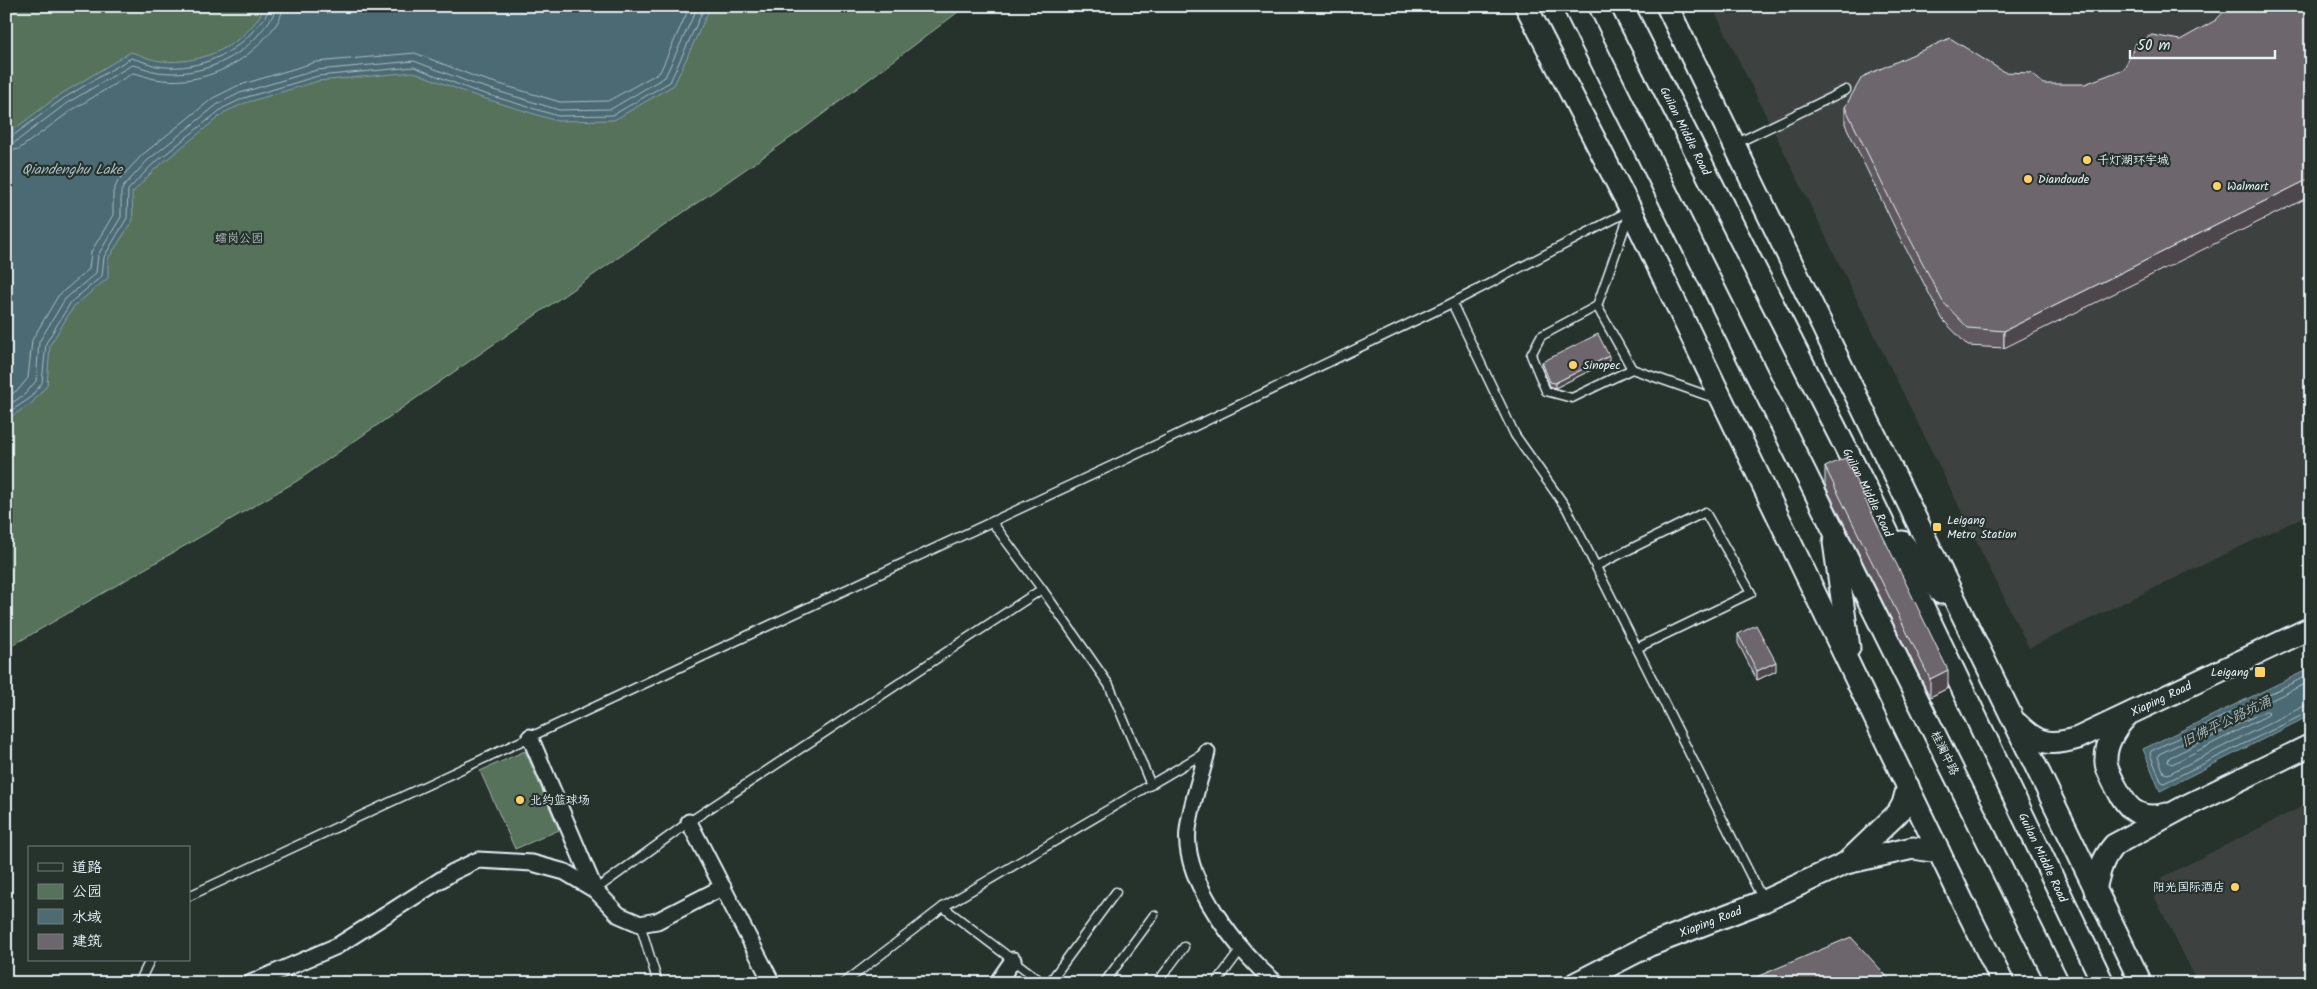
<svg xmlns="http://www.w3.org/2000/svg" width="2317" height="989" viewBox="0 0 2317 989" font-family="Kalam,'LXGW WenKai TC',sans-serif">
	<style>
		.built { fill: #3c4240 }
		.green { fill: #56725a; stroke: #9fb2a9 }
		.water { fill: #4c6b73; stroke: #8aa1a8 }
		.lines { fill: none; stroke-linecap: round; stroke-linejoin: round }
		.shore { stroke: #aabbc3; stroke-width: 1 }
		.service-casing { stroke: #e8f1f8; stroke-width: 11 }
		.minor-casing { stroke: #e8f1f8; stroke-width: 19 }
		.secondary-casing { stroke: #e8f1f8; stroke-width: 25 }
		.service { stroke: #26332d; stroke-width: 8 }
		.minor { stroke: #26332d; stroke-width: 15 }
		.secondary { stroke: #26332d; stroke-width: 21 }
		.wall { fill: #5f585e; stroke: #e8f1f8 }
		.shaded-wall { fill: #4d474c; stroke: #e8f1f8 }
		.building { fill: #6e666d; stroke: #e8f1f8 }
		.poi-dot { fill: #ffd166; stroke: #26332d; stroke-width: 2 }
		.labels { text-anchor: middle; stroke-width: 4.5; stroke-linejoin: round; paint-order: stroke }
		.street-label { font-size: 12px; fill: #e8f1f8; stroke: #26332d }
		.poi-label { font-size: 12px; fill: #e8f1f8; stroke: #26332d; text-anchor: start }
		.park-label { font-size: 12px; fill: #aebeb9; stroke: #26332d }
		.water-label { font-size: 14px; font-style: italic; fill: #aabbc3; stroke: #26332d }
	</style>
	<rect width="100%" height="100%" fill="#26332d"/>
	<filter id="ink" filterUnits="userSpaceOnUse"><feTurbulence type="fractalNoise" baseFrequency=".02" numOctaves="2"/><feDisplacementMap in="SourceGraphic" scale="10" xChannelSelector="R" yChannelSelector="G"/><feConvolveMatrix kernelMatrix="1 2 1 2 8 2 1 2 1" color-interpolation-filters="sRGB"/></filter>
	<g filter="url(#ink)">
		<!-- built -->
		<g class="built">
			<polygon points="1712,6 2311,6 2311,513 2029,648"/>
			<polygon points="2311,802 2311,983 2198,983 2155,898 2163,877"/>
		</g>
		<!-- green -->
		<g class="green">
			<polygon points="6,6 966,6 799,132 297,481 6,649"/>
			<polygon points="525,751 559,830 515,849 480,771"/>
		</g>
		<!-- water -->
		<g class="water">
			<path d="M265 6H711L674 85 614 120 557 121 470 94 414 72 318 81 245 103 225 112 155 169 132 193 133 220 108 259V278L74 306 50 345 47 385 32 403 6 420V135L61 94 131 52C141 55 151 60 161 61 202 65 247 45 265 6Z"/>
			<polygon points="2311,668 2311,715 2160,791 2143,749"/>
		</g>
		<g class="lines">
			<!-- shore -->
			<g class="shore">
				<path d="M6 138 11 137 64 98 131 58C140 60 148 64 157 66 191 72 231 57 252 32 259 24 268 17 269 6"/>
				<path d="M6 145 14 143 67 103 132 65C141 66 149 71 158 72 194 77 234 63 258 35 265 26 275 18 275 6"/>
				<path d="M6 152 19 149 72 110 133 73C141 74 148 78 155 79 195 86 238 69 264 39 273 29 282 20 283 6"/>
				<polyline points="6,398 19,389 28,378 32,340 58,296 89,269 91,252 113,215 113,192 118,181 142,155 213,98 237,86 316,62 415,53 476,77 560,102 608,101 660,72 690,6"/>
				<polyline points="6,407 25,394 36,381 39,342 65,299 96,273 98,255 121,217 121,192 124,186 148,160 218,104 240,93 317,70 414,61 474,84 559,110 611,109 665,77 698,6"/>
				<polyline points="6,414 29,399 42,383 46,343 71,302 102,276 104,257 127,218 128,190 152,165 223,108 244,98 318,76 414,67 472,90 558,116 613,115 670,82 705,6"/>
				<polyline points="2311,674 2151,751 2150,754 2161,781 2164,783 2311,711"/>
				<polyline points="2311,681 2159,754 2158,757 2164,773 2168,774 2304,706 2311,705"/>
				<polygon points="2266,711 2269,712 2268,715 2172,764 2168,762 2169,758"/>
			</g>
			<!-- service casing -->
			<g class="service-casing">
				<g id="service">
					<polyline points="1735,144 1846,90"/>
					<polyline points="1629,215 1597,306 1632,369 1717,399"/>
					<polyline points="1452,303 1515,435 1567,509 1763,900"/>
					<polyline points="1597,306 1541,336 1531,355 1546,391 1572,398 1632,369"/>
					<polyline points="992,522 1042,589 1109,685 1151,785"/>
					<polyline points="1596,566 1705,512 1751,593 1637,648"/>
					<polyline points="595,890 689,822 1042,589"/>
					<polyline points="189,896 1120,462 1452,303 1629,211"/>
					<polyline points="943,907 1043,983"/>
					<polyline points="640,924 658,983"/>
					<polyline points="139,983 150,960"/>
					<polyline points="844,983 943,907 1206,752"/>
					<polyline points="1049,983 1116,892"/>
					<polyline points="1104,983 1154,915"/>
					<polyline points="1157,983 1184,947"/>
					<polyline points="1216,983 1242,948"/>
				</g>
			</g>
			<!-- minor casing -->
			<g class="minor-casing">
				<g id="minor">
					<polyline points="530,737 595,890"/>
					<path d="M1207 752C1201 777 1191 804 1188 830 1182 880 1239 953 1276 983"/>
					<polyline points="689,822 772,983"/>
					<polyline points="251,983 337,946 453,872 478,860 532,863 565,872 595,890 619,915 640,924 657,921 723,887"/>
					<polyline points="997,983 1013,960"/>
				</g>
			</g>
			<!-- secondary casing -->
			<g class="secondary-casing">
				<g id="secondary">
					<polyline points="1526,6 1631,210 1963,902 2003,983"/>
					<polyline points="1574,6 2058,983"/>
					<path id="s1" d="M1622 6 1875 506 2103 983"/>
					<polyline points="1667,6 2141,983"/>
					<polyline points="1834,542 1849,648"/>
					<polyline points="1902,542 1941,593"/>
					<path d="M2126 717C2115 729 2106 742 2106 759 2105 767 2110 774 2113 781 2125 805 2135 822 2166 814"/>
					<path id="s2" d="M2018 724C2039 745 2051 746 2078 738L2311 628"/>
					<polyline points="1846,863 1898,813 1903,804 1908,786"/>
					<path d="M2095 890C2099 872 2102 859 2114 845L2186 806 2311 745"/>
					<path id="s3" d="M1576 983 1650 945 1764 901 1846 863 1913 848 1939 852"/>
				</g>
			</g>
			<!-- service -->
			<use href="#service" class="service"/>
			<!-- minor -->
			<use href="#minor" class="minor"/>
			<!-- secondary -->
			<use href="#secondary" class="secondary"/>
		</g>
		<!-- wall -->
		<g class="wall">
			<polygon points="2004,72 2004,348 1968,346 1943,320 1896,230 1845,124 1845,107"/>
			<polygon points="1609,361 1555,388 1550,386 1542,366 1542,362"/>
			<polygon points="1825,467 1948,688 1930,697 1825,485"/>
			<polygon points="1738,634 1776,671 1757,680 1738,643"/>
		</g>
		<!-- shaded-wall -->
		<g class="shaded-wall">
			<polygon points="2311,178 2311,196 2004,348 2004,331"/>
			<polygon points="1609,356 1609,361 1555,388 1555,383"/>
			<polygon points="1776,662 1776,671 1757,680 1757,671"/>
			<polygon points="1948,670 1948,688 1930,697 1930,679"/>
		</g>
		<!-- building -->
		<g class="building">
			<polygon points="2229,6 2311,6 2311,178 2004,331 1968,328 1943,302 1896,212 1845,107 1862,77 1950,38 2004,72 2031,73 2044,84 2085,84 2124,69 2136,43 2152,35 2180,40 2216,20"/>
			<polygon points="1598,334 1609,356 1555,383 1550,382 1542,362"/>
			<polygon points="1845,458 1948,670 1930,679 1825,467"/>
			<polygon points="1756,625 1776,662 1757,671 1738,634"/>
			<polygon points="1851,937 1893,983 1742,983"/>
		</g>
	</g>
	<!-- markers -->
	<g class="poi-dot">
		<circle cx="2087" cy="160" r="5"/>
		<circle cx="2028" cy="179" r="5"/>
		<circle cx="2217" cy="186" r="5"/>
		<circle cx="1573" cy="365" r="5"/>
		<rect x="1932" y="522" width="10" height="10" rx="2.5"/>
		<rect x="2254" y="666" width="12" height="12" rx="2.5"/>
		<circle cx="520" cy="800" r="5"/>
		<circle cx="2235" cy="887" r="5"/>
	</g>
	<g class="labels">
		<!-- street labels -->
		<g class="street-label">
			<text dy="4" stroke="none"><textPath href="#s1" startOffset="140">Guilan Middle Road</textPath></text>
			<text dy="4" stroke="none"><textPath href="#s1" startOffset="545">Guilan Middle Road</textPath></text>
			<text dy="4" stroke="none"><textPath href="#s2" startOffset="158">Xiaping Road</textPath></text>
			<text transform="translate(1945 753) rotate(64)" y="4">桂澜中路</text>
			<text dy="4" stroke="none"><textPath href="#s1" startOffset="950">Guilan Middle Road</textPath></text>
			<text dy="4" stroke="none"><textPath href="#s3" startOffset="148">Xiaping Road</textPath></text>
		</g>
		<!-- poi labels -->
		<g class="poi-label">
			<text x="2097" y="164">千灯湖环宇城</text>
			<text x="2038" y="183">Diandoude</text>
			<text x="2227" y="190">Walmart</text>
			<text x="1583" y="369">Sinopec</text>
			<text x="1947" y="524">Leigang<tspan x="1947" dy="14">Metro Station</tspan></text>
			<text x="2249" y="676" text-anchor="end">Leigang</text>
			<text x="530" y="804">北约篮球场</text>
			<text x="2225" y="891" text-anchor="end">阳光国际酒店</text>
		</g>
		<!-- park labels -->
		<g class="park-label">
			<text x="239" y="242">𧒽岗公园</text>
		</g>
		<!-- water labels -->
		<g class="water-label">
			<text x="72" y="174">Qiandenghu Lake</text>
			<text transform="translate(2226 721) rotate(-26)" y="5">旧佛平公路坑涌</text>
		</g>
	</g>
	<!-- margin -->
	<rect width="2317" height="989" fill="none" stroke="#26332d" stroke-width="25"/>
	<rect x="12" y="12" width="2292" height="964" fill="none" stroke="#e8f1f8" stroke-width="2" filter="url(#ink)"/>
	<!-- legend -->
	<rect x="28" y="846" width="162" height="115" fill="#26332d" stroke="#747f7e"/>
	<rect x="38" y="863" width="25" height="8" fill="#26332d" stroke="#747f7e"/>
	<text x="72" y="872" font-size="15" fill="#e8f1f8">道路</text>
	<rect x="38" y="884" width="25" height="15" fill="#56725a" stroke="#747f7e"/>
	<text x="72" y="896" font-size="15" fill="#e8f1f8">公园</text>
	<rect x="38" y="909" width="25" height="15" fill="#4c6b73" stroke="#747f7e"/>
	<text x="72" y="922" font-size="15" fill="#e8f1f8">水域</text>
	<rect x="38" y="934" width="25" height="15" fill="#6e666d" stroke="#747f7e"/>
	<text x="72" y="946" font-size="15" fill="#e8f1f8">建筑</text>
	<!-- scale -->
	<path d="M2130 50v8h145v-8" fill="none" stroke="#e8f1f8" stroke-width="2.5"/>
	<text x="2137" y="50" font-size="15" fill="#e8f1f8" stroke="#26332d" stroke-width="4" paint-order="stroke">50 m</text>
</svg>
